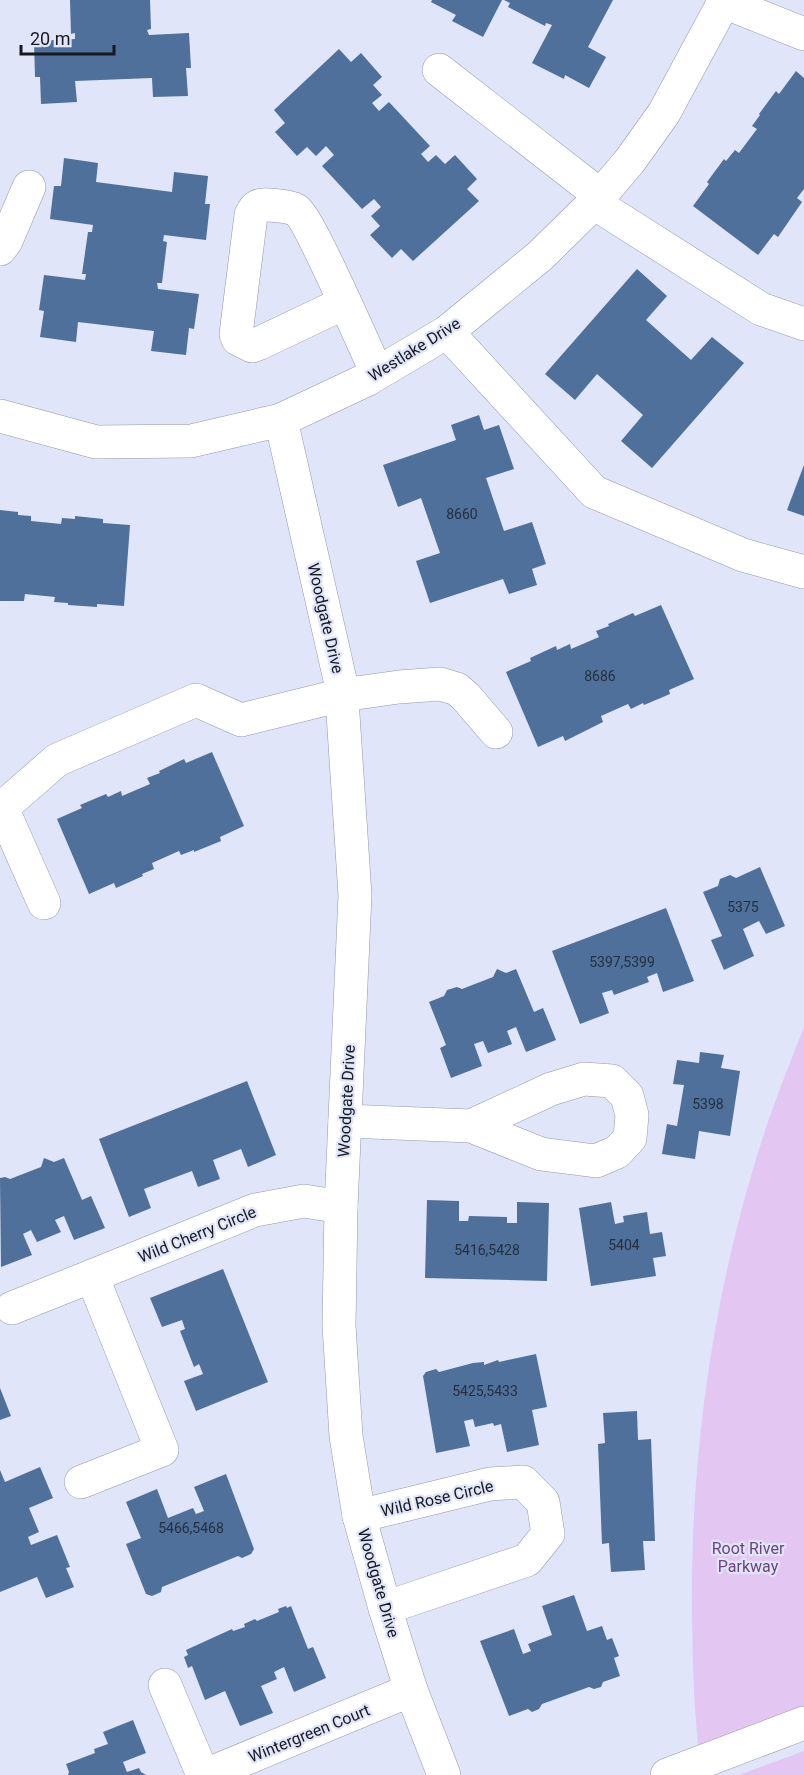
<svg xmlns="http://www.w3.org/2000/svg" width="804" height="1775" viewBox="0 0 804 1775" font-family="Roboto,sans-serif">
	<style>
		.green { fill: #e4c6f3 }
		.building { fill: #4e709a }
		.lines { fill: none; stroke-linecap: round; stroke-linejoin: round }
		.minor-casing { stroke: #9398aa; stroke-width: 34 }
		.minor { stroke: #fff; stroke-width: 33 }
		.labels { text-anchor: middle; stroke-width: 4.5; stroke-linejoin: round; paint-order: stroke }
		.number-label { font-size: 14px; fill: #252f3e }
		.street-label { font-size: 16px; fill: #171920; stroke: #e0e5f9 }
		.park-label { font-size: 16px; fill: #6d4481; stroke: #e0e5f9 }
	</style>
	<rect width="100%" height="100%" fill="#e0e5f9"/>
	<!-- green -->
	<g class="green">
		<path d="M804 1027V1731L701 1768C694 1719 693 1669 692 1619 690 1469 709 1320 751 1176 765 1126 785 1075 804 1027Z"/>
		<polygon points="804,1751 804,1775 739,1775"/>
	</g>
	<!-- building -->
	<g class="building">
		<polygon points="70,0 150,0 151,29 147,30 149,35 189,33 191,68 186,68 188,96 153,97 152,78 75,81 77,102 41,104 40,77 35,77 34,41 75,39 75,33 71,34"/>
		<polygon points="432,0 502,0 483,37 452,21 456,15 431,2"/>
		<polygon points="504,0 613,0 588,47 606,57 589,88 565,75 564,79 532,63 552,25 546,23 545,26 508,7 510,3"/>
		<polygon points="339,49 351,62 361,53 382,77 373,85 382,95 372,103 379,111 389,102 430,146 421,154 428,162 436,155 445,164 455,155 477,179 467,189 479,201 413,261 401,249 392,258 370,235 380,226 371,216 381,207 374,199 362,209 322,166 334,155 326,146 316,156 307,147 297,156 275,132 285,123 274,110"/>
		<polygon points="796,71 804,78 804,189 797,198 802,202 778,237 774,234 758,255 693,206 709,184 707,182 724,159 726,161 735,150 739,153 757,129 752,126 760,115 759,114 776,91 779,94"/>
		<polygon points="64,158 98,163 96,182 172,192 174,172 208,176 205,204 210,204 206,240 164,235 163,241 167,242 162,283 157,283 158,289 199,294 194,329 189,328 186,355 151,351 154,331 78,322 76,342 40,337 44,311 39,310 44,275 85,280 86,274 82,274 88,232 92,232 93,225 50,219 54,186 61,186"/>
		<polygon points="637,269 667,296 646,320 691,360 712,337 744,363 652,468 621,441 643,415 597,374 575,400 545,374"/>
		<polygon points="479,415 484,430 499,425 514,469 486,478 504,531 532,522 546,564 532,569 537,585 509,594 503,579 430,603 416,561 440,553 421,498 398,507 383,465 456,440 451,425"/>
		<polygon points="804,465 804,516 787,510"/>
		<polygon points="0,510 18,512 18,515 31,516 31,521 61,524 62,518 75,519 75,516 103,519 103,523 130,525 124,606 97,604 97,607 68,605 68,603 54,602 55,597 25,594 24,601 0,601"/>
		<polygon points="661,605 694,679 669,690 670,694 644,705 643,703 631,709 628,704 601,716 603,722 565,741 563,736 538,747 506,672 531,661 530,658 556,646 557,650 570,644 571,649 599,637 596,631 609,626 608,624 633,613 635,616"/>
		<polygon points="212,752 244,826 220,837 221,841 194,852 194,850 181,855 179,851 152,863 154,869 142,874 143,876 116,888 114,883 89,894 57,819 82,808 80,805 106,794 108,797 121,791 122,796 150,784 147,778 160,773 159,771 184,759 186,763"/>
		<polygon points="760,867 785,926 766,934 759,921 743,929 754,956 724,970 711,940 722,936 703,892 718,886 720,879 730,875 736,878"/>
		<polygon points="666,908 694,981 663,992 657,973 647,977 649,982 614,995 612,990 602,993 609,1013 580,1024 552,951"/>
		<polygon points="497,969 506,973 516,969 534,1012 543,1008 556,1040 526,1052 516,1027 507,1031 512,1044 488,1053 483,1041 474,1044 482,1066 451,1078 440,1048 446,1045 429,1002 444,996 447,990 457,987 462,989 493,977"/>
		<polygon points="700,1052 724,1055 721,1068 740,1071 730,1136 699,1131 695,1159 662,1154 667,1124 677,1126 684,1085 673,1084 677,1060 699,1063"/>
		<polygon points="247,1081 276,1155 248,1167 241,1149 213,1160 220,1179 198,1187 192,1171 144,1189 151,1208 129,1217 99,1139"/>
		<polygon points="44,1158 54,1162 64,1158 82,1200 91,1196 105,1228 74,1240 64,1216 55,1220 61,1232 37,1242 31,1230 23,1234 32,1255 1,1267 0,1178 5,1177 10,1179 41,1167"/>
		<polygon points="427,1200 459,1201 459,1221 468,1221 469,1216 507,1217 507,1223 517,1223 517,1202 549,1203 547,1281 425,1278"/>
		<polygon points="611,1202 615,1224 624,1222 623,1216 647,1212 650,1234 662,1232 666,1256 653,1258 656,1276 591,1286 579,1208"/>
		<polygon points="223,1269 268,1382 196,1411 184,1381 203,1374 199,1364 194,1367 180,1331 185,1329 182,1320 162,1327 150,1298"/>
		<polygon points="536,1354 547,1407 532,1410 539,1445 507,1452 501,1424 494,1426 493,1423 475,1427 473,1419 464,1421 470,1446 436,1453 423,1376 426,1372 436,1369 439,1372 473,1363 484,1362 484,1365 498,1360 499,1362"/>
		<polygon points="0,1388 11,1416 0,1420"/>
		<polygon points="637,1411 638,1440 651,1439 655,1541 643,1541 645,1570 611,1572 609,1543 602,1544 598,1444 605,1443 603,1413"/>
		<polygon points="40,1467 53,1498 29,1508 39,1532 28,1537 31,1545 57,1535 70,1567 66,1568 74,1587 46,1598 37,1577 0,1592 0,1470 5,1482"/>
		<polygon points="226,1474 254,1549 251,1554 242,1558 238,1556 162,1587 161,1592 152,1596 146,1594 126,1544 141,1538 126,1502 157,1489 168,1518 193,1508 196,1514 204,1511 194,1487"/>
		<polygon points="574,1595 587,1631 602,1626 607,1640 612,1638 619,1656 614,1658 620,1676 603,1682 601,1687 594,1689 589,1687 542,1704 539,1709 532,1712 528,1709 509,1716 480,1641 514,1629 523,1654 531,1651 528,1644 552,1635 542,1606"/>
		<polygon points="286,1606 287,1608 291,1606 308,1649 313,1647 326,1678 294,1692 284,1667 274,1672 277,1679 261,1686 273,1713 240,1726 225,1691 205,1700 192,1666 188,1668 184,1657 188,1655 186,1650 232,1629 233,1631 245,1627 244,1624 255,1619 257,1621 279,1612 278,1609"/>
		<polygon points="133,1720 146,1753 123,1762 127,1772 139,1768 141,1772 146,1775 68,1775 69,1772 66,1764 95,1753 94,1749 108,1744 103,1732"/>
	</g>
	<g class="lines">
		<!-- minor casing -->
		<g class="minor-casing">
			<g id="minor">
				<polyline points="724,2 804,34"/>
				<polyline points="439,70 601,196"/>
				<polyline points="594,203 761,309 804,324"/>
				<polyline points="0,249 6,241 29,187"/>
				<path d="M344 303 260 343 252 346 238 339 236 334 251 215C255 206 259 204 269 205 278 206 289 206 296 210 309 218 366 350 377 373"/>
				<polyline points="447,332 594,492 743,555 804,572"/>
				<polyline points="0,416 96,442 191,441 281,420 368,379 447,332 540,256 594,203 629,162 664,113 725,0"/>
				<polyline points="281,420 341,684 355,895 341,1207 339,1326 346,1436 359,1516 385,1608 411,1690 444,1775"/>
				<polyline points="44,903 2,808 57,760 196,700 241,720 342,695 399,687 440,684 457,689 466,697 496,732"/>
				<polyline points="345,1121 471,1126 541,1154 596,1161 617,1152 630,1138 632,1115 627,1096 612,1081 584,1079 551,1089 471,1126"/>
				<polyline points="92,1276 255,1210 304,1201 341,1207"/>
				<polyline points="12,1308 92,1276 162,1450 81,1482"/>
				<polyline points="359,1516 490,1484 523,1482 543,1502 548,1534 527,1560 385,1608"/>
				<polyline points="165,1685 203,1775"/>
				<polyline points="206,1775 411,1690"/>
				<polyline points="667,1775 804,1723"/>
			</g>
		</g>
		<!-- minor -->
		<use href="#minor" class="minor"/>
	</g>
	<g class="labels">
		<!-- number labels -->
		<g class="number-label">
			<text x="462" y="519">8660</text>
			<text x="600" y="681">8686</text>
			<text x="743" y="912">5375</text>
			<text x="622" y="967">5397,5399</text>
			<text x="708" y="1109">5398</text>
			<text x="624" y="1250">5404</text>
			<text x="487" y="1255">5416,5428</text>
			<text x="485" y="1396">5425,5433</text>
			<text x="191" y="1533">5466,5468</text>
		</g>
		<!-- street labels -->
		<g class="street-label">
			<text transform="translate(414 349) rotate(-32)" y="6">Westlake Drive</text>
			<text transform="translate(326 618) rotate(77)" y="6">Woodgate Drive</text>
			<text transform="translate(346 1101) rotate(-87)" y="6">Woodgate Drive</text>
			<text transform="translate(197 1234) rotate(-22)" y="6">Wild Cherry Circle</text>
			<text transform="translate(437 1498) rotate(-13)" y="6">Wild Rose Circle</text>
			<text transform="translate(379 1583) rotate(74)" y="6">Woodgate Drive</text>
			<text transform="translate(309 1733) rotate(-22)" y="6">Wintergreen Court</text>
		</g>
		<!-- park labels -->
		<g class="park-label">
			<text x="748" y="1554">Root River<tspan x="748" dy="18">Parkway</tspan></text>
		</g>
	</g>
	<!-- scale -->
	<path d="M21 45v9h93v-9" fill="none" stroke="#171920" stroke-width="3"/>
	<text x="30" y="45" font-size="18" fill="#171920" stroke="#e0e5f9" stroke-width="4.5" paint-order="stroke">20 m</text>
</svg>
